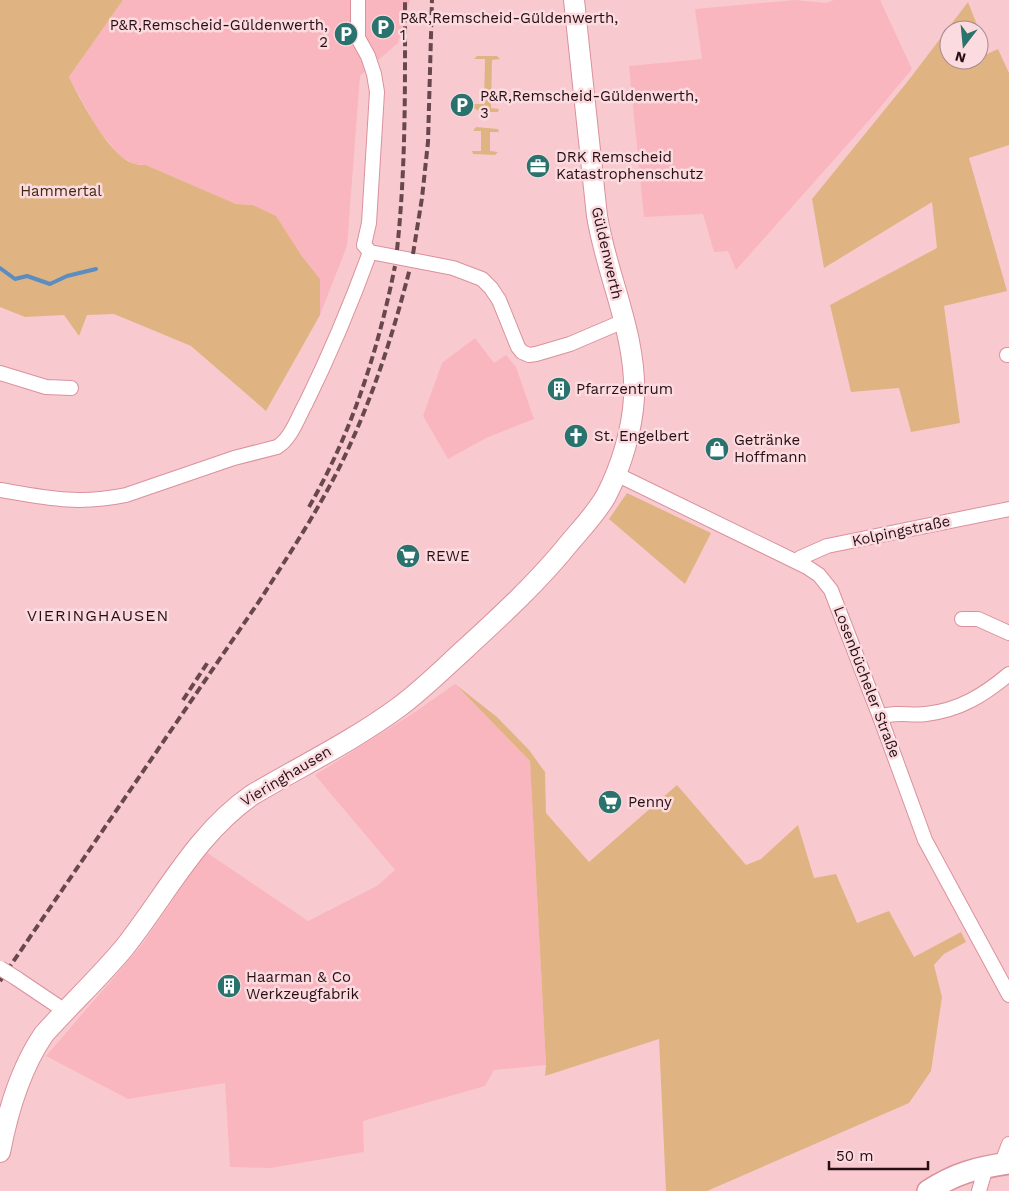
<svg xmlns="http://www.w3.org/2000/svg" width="1009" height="1191" viewBox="0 0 1009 1191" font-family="'Work Sans',sans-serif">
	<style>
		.built { fill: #fab6bf }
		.green { fill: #e0b482 }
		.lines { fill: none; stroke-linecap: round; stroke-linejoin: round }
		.stream { stroke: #5b8dc0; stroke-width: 4 }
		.minor-casing { stroke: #da919c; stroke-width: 16 }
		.secondary-casing { stroke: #da919c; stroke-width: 22 }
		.primary-casing { stroke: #da919c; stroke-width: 24 }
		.minor { stroke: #fff; stroke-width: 14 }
		.secondary { stroke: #fff; stroke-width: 20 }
		.primary { stroke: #fff; stroke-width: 21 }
		.rail { stroke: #68484d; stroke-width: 4; stroke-dasharray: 8 4; stroke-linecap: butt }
		.minor-bridge-casing { stroke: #da919c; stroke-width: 16; stroke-linecap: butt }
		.minor-bridge { stroke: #fff; stroke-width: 14 }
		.labels { text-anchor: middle; stroke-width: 5; stroke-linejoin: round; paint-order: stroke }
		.poi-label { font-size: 15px; fill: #280e13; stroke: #fbdbdf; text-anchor: start }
		.park-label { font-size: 15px; fill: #3f2a11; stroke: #fbdbdf }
		.street-label { font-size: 15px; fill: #280e13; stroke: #fbdbdf }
		.neighbourhood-label { font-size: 16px; letter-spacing: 1px; fill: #280e13; stroke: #fbdbdf }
	</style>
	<rect width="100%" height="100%" fill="#f8cacf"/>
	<!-- built -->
	<g class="built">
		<polygon points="123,0 410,0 398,43 360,76 347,246 320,315 320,279 301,255 253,205 236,204 146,165 134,164 120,156 97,128 69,77"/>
		<polygon points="795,0 826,3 834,0 880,0 912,69 872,117 736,270 728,251 714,252 703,214 644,217 629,66 702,59 695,9"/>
		<polygon points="475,338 494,363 506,355 516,367 534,419 486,438 448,459 423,416 442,363"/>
		<polygon points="455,684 530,761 546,1065 494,1070 485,1086 363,1121 364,1152 271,1168 230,1167 225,1083 128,1099 46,1056 141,946 206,852 308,921 377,886 395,870 315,775 412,714"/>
	</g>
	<!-- green -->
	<g class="green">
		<path d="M0 0H123L69 77C80 99 110 158 135 164 138 165 143 165 146 165L236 204 253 205 276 216 301 255 320 279V315L266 411 191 346 114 314 87 315 79 336 64 315 25 317 0 307Z"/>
		<polygon points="968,2 979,30 949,30 949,60 979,60 979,31 987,54 998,49 1009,73 1009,145 969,158 1007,291 944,306 960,423 911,432 899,388 851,392 830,305 937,248 932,202 824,268 812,199 908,81"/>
		<polygon points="477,56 497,56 500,59 492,60 491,108 499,109 498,112 480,112 474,108 473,104 484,104 485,59 474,59"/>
		<polygon points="476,127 498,129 499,132 490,132 490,151 498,152 495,155 473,154 472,151 481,151 481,131 473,131"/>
		<polygon points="627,493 711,533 685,584 609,519"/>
		<polygon points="455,684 497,717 529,750 545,772 546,813 589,862 677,785 746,865 761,859 798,825 814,878 836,874 857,923 889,911 914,957 961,932 966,942 944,954 934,965 942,997 931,1071 909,1103 707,1191 666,1191 659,1039 545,1076 546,1065 530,761"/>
	</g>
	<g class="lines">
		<!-- stream -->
		<polyline class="stream" points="0,268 15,279 27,276 50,284 67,276 96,269"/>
		<!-- minor casing -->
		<g class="minor-casing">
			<g id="minor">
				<polyline points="358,0 358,38 368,56 374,74 377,92 369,223 364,245 370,252 453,268 482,279 491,288 499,300 518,347 522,352 529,355 536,354 570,344 624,321"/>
				<polyline points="1007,355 1009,355"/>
				<polyline points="0,373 46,387 71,388"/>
				<polyline points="616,474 807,567 819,575 831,590 880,717 925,840 1009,995"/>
				<path d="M0 490C47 498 78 505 126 495L234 458 277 447C291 439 298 417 306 403 330 354 351 304 370 252"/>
				<polyline points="799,562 800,558 827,546 1009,509"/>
				<polyline points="962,619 978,619 1009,633"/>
				<path d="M880 717C897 711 910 716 926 714 960 710 984 695 1009 674"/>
				<polyline points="16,978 65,1011"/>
				<polyline points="1001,1165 1009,1144"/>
				<polyline points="979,1191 986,1167"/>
			</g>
		</g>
		<!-- secondary casing -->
		<g class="secondary-casing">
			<path id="secondary" d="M0 1152C8 1110 20 1069 44 1034 70 1005 99 978 124 948 166 895 196 834 252 795 301 766 353 741 399 707 422 690 443 669 465 649 502 615 539 581 571 541 583 527 597 512 606 496 621 467 632 431 634 398 637 335 607 277 597 216L574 0"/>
		</g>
		<!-- primary casing -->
		<g class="primary-casing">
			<path id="primary" d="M928 1191C956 1173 976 1168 1009 1163"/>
		</g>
		<!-- minor -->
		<use href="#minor" class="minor"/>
		<!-- secondary -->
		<use href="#secondary" class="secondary"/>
		<!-- primary -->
		<use href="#primary" class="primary"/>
		<!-- rail -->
		<g class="rail">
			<path d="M397 250C406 167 405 84 405 0"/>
			<polyline points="413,254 422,198 428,142 432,0"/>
			<path d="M309 507C352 432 378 351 395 266"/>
			<polyline points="183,700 208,662"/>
			<path d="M0 981 262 597C290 553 319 509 342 462 372 400 393 335 410 268"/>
		</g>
		<!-- minor-bridge casing -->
		<g class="minor-bridge-casing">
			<polyline id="minor-bridge" points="0,968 16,978"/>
		</g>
		<!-- minor-bridge -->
		<use href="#minor-bridge" class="minor-bridge"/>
	</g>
	<!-- icons -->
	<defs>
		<g id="parking-disc" transform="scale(1.25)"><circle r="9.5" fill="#29726e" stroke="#fbdbdf"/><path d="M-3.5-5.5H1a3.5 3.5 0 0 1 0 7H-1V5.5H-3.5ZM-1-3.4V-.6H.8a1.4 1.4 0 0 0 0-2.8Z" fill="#fff"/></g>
		<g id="office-disc" transform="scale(1.25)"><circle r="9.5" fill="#29726e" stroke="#fbdbdf"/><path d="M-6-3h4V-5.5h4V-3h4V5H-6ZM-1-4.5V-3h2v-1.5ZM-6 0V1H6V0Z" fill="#fff"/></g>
		<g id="building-disc" transform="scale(1.25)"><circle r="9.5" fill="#29726e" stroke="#fbdbdf"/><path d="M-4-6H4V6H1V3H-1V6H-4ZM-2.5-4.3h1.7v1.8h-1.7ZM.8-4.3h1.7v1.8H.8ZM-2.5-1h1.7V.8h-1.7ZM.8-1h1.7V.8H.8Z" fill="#fff"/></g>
		<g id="church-disc" transform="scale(1.25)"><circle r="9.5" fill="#29726e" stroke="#fbdbdf"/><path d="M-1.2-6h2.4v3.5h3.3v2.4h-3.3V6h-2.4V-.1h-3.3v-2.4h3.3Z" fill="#fff"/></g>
		<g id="shop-disc" transform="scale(1.25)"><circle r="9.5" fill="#29726e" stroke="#fbdbdf"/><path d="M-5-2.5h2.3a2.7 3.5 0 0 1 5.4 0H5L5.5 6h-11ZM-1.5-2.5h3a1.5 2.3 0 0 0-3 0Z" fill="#fff"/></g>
		<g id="supermarket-disc" transform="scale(1.25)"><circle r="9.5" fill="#29726e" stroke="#fbdbdf"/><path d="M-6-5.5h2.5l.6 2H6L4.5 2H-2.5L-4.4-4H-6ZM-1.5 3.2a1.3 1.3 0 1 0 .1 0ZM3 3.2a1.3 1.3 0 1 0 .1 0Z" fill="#fff"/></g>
	</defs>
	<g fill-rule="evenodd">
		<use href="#parking-disc" x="383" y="27"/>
		<use href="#parking-disc" x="346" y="34"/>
		<use href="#parking-disc" x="462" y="105"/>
		<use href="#office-disc" x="538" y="166"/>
		<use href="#building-disc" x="559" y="389"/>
		<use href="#church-disc" x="576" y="436"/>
		<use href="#shop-disc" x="717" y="449"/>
		<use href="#supermarket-disc" x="408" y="556"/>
		<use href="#supermarket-disc" x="610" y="802"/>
		<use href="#building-disc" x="229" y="986"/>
	</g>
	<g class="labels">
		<!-- poi labels -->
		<g class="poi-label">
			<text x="400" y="23">P&amp;R,Remscheid-Güldenwerth,<tspan x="400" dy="17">1</tspan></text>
			<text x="328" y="30" text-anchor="end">P&amp;R,Remscheid-Güldenwerth,<tspan x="328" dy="17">2</tspan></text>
			<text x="480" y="101">P&amp;R,Remscheid-Güldenwerth,<tspan x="480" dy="17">3</tspan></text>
			<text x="556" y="162">DRK Remscheid<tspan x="556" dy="17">Katastrophenschutz</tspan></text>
			<text x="576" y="394">Pfarrzentrum</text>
			<text x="594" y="441">St. Engelbert</text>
			<text x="734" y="445">Getränke<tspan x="734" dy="17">Hoffmann</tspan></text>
			<text x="426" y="561">REWE</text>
			<text x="628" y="807">Penny</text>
			<text x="246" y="982">Haarman &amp; Co<tspan x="246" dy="17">Werkzeugfabrik</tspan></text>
		</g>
		<!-- park labels -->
		<g class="park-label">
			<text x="61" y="196">Hammertal</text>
		</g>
		<!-- street labels -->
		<g class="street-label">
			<text transform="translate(607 253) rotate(77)" y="5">Güldenwerth</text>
			<text transform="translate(901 531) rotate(-12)" y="5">Kolpingstraße</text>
			<text transform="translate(867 682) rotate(69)" y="5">Losenbücheler Straße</text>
			<text transform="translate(286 776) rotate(-31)" y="5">Vieringhausen</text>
		</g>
		<!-- neighbourhood labels -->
		<g class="neighbourhood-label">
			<text x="98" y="621">VIERINGHAUSEN</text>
		</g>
	</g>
	<!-- north arrow -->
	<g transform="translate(964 45) rotate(196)"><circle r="24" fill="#fbdbdf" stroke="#a7898d"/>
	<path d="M0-4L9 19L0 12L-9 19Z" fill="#29726e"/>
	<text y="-8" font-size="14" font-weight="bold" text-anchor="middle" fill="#280e13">N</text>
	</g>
	<!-- scale -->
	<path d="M829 1161v8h99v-8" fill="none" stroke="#280e13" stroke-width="2.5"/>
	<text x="836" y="1161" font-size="15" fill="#280e13" stroke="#fbdbdf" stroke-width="4" paint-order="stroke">50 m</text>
</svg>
